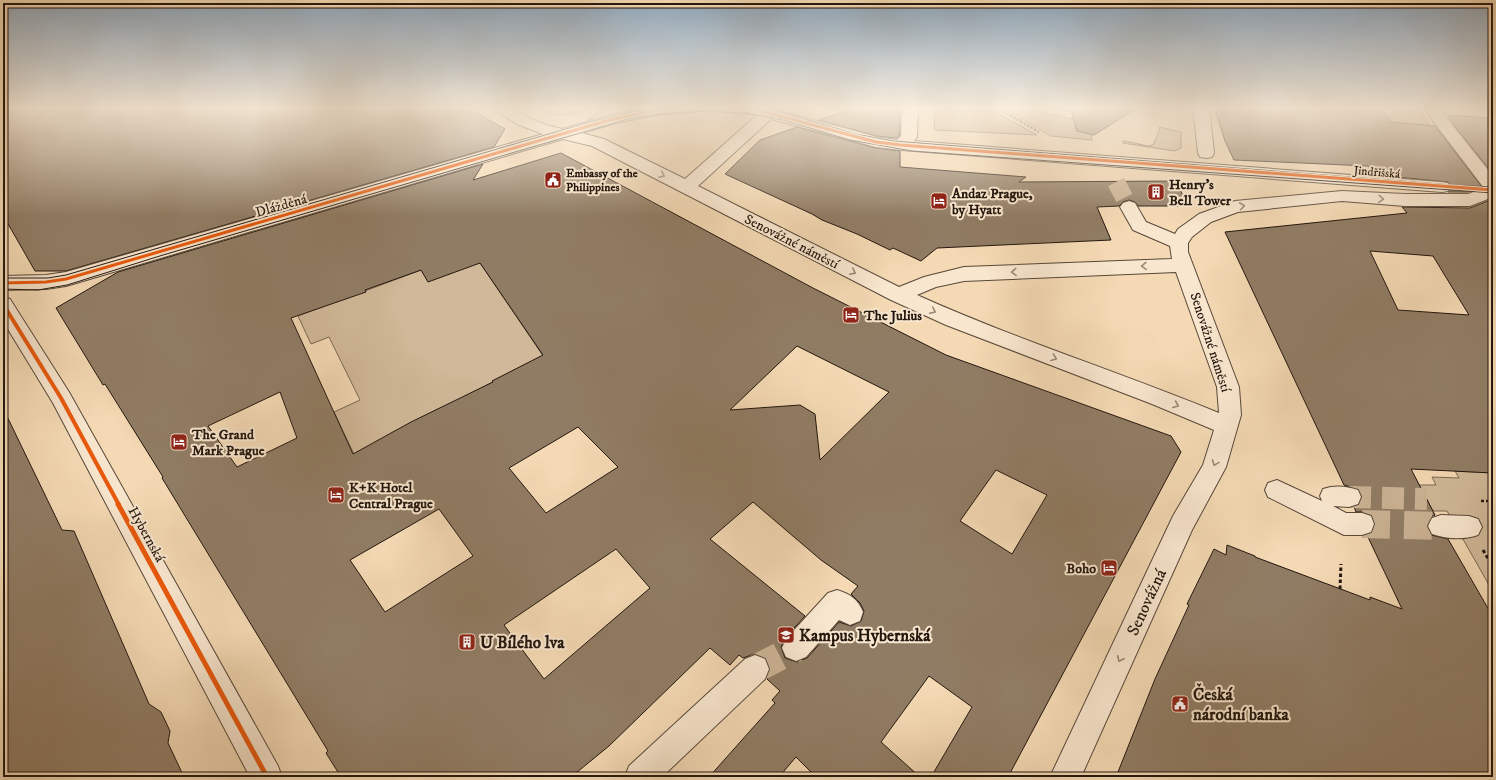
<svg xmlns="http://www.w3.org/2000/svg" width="1496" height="780" viewBox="0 0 1496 780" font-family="'IM FELL DW Pica',serif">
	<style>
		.green { fill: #d0b898; stroke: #7a6853 }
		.building { fill: #907c64; stroke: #23170e; fill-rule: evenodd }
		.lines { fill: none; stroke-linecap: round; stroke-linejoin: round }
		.minor-tunnel-far2 { stroke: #cab293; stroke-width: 18; stroke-dasharray: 18 9; stroke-linecap: butt }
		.minor-tunnel-far1 { stroke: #cab293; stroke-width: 22; stroke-dasharray: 22 11; stroke-linecap: butt }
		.minor-tunnel { stroke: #cab293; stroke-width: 28; stroke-dasharray: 28 14; stroke-linecap: butt }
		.minor-casing { stroke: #574838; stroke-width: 2 }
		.path-far2 { stroke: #23170e; stroke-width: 2; stroke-dasharray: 2.5 1.5; stroke-linecap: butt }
		.path-far1 { stroke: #23170e; stroke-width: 2.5; stroke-dasharray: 3 2; stroke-linecap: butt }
		.path { stroke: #23170e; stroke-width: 3; stroke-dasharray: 3.5 2.5; stroke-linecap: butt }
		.minor { fill: #f8e6ce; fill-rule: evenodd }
		.tram { stroke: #23170e; stroke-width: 1 }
		.cycleway-far2-casing { stroke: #f8e6ce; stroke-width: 5 }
		.cycleway-far1-casing { stroke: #f8e6ce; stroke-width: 6 }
		.cycleway-casing { stroke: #f8e6ce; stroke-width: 8 }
		.cycleway-far2 { stroke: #e8590c; stroke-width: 3 }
		.cycleway-far1 { stroke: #e8590c; stroke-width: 4 }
		.cycleway { stroke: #e8590c; stroke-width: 5 }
		.oneway { stroke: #988978 }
		.labels { text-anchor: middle; stroke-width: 4; stroke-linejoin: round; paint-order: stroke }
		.far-street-label { font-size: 12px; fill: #23170e; stroke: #f8e6ce }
		.far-poi-label { font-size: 12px; font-weight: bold; fill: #23170e; stroke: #f8e6ce; text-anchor: start }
		.poi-label { font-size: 14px; font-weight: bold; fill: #23170e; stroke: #f8e6ce; text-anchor: start }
		.street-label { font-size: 14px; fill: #23170e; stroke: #f8e6ce }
		.near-street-label { font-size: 17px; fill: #23170e; stroke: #f8e6ce }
		.near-poi-label { font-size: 17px; font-weight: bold; fill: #23170e; stroke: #f8e6ce; text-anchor: start }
	</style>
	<rect width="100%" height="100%" fill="#f4d9b4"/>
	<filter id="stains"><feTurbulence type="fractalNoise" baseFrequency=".005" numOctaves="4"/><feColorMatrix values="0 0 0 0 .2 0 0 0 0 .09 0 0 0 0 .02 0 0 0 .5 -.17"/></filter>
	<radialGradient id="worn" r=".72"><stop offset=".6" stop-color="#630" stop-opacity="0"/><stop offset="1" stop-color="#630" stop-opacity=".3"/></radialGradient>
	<!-- green -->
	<g class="green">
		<path d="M535 107H594C583 114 562 117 550 114 544 113 539 109 535 107Z"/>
		<polygon points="933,107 990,107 1001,115 1037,135 935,130"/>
		<polygon points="1002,107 1025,107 1029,108 1028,111 1032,112 1034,109 1048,113 1047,115 1051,116 1052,114 1076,120 1074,123 1077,131 1091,134 1092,140 1051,136"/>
		<polygon points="1326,107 1418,107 1429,125 1390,122 1384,112"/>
		<polygon points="1159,127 1181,132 1181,148 1174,151 1123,143 1123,141 1125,141 1148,146 1153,145 1159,132"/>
		<polygon points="472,251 543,356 354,454 334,412 360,400 329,337 311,344 298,316"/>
		<polygon points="1455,471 1493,473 1493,592 1447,511 1433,511 1419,485 1436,485 1432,477 1459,478"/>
	</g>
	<!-- building -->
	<g class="building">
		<polygon points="3,107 466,107 505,129 494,147 66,271 35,271 3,215"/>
		<polygon points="857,107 900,107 900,135 896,138 877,136 819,120"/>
		<polygon points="1070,107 1139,107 1094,135 1077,131"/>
		<polygon points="1214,107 1326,107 1384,112 1390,122 1435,126 1482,187 1468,192 1448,192 1452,187 1448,182 1376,175 1368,166 1234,160 1225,141"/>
		<polygon points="1448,115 1493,118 1493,174 1456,128"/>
		<polygon points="797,127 876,148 900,151 900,167 1026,177 1019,182 1176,181 1188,206 1138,206 1135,202 1129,200 1123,202 1119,206 1097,207 1111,240 937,248 921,261 893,248 890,250 857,234 822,220 812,214 725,174 760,140"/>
		<path d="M561 153 813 288 946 355 1171 436 1181 452 1008 777H931L972 707 929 676 881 742 920 777H816L796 757 779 777H709L775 703 772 700 780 691 767 679 770 668 766 658 754 654 743 658 739 655 730 665 710 648 609 746 571 777H341L326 753 328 751 162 478 163 477 105 384 103 385 56 308 118 272 483 164 473 180ZM480 263 543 355 492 381 493 382 411 422 353 454 291 318 366 292 365 290 421 270 428 282ZM797 346 889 392 820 460 815 414 800 405 730 410ZM280 392 297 438 237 467 208 426ZM578 427 618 467 546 513 509 468ZM996 470 1047 495 1012 554 960 521ZM753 502 821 560 858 586 851 594 860 603 864 611 861 621 851 626 839 622 807 658 797 662 785 658 781 647 785 638 805 616 710 539ZM439 509 473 556 385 612 350 560ZM616 549 650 588 544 679 504 625Z"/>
		<path d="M1493 199V473L1411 469 1435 515 1431 517 1427 525 1431 535 1448 539 1493 617V777H1116L1155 679 1189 605 1187 604 1214 549 1226 555 1227 545 1255 556V557L1370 600V597L1402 609 1367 535 1372 533 1375 525 1372 515 1362 512H1356L1354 507 1359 505 1362 498 1359 489 1344 485 1225 232 1407 213 1402 207 1470 208ZM1370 251 1433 256 1469 315 1398 310Z"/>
		<polygon points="3,408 62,530 74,531 149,704 161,712 170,731 168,743 184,777 3,777"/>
	</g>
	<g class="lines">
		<!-- minor-tunnel-far2 -->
		<polyline class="minor-tunnel-far2" points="1116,182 1127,203"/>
		<!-- minor-tunnel-far1 -->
		<polyline class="minor-tunnel-far1" points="1349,497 1427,499"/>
		<!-- minor-tunnel -->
		<g class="minor-tunnel">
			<polyline points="1362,524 1441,526"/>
			<polyline points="755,669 796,648"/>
		</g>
		<!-- minor casing -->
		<g class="minor-casing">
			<g id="minor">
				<path d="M492 107H511L531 119 547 125 562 129 607 116 648 107H704L702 110 696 112 661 114 616 123 582 133 604 139 685 179 757 115 740 110 738 107H764L877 137 897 140 901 136 902 107H918L917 137 914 141 1442 182 1448 183 1451 187 1448 191 1442 192 901 150 876 147 771 119 698 186 899 287 924 277 964 267 1172 259 1170 246 1133 230 1120 207 1123 203 1129 201 1135 203 1146 222 1175 234 1178 229 1199 214 1235 201 1342 191 1405 194H1468L1484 188 1433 121 1425 107H1441L1446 117 1493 176V197L1470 206H1405L1342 201 1238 212 1211 222 1192 237 1188 243V252L1239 387 1241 415 1226 467 1192 530 1081 777H1050L1173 516 1203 465 1214 430 1152 404 946 325 891 300 592 146 563 139 66 286 46 289 3 290V276L46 275 66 272 543 134 519 125 494 110ZM1176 272 1217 387 1219 413C1119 372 1015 339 917 295L936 287 964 281Z"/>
				<polygon points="1193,107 1209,107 1214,153 1212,157 1206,158 1200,157 1198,153"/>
				<polygon points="3,297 10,299 69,392 278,766 282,777 250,777 53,403 3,321"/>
				<path d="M1277 480 1322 501 1320 496 1323 489C1335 485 1346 486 1358 490L1361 497 1358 504 1349 507 1333 506 1346 513H1362L1371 516 1374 524 1371 532 1362 535H1344L1268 497 1265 490 1268 483Z"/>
				<path d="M1441 515 1469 516 1478 519 1482 527 1478 535C1464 540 1446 539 1432 534L1428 526 1432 518Z"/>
				<path d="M837 590C850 594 858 599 863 612L860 621 850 625 839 620 806 657 796 661 786 657 782 648 786 639 828 593Z"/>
				<polygon points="755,655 765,659 769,669 765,679 662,777 625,777 629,766 745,659"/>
			</g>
		</g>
		<!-- path-far2 -->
		<polyline class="path-far2" points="996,107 1039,132"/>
		<!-- path-far1 -->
		<polyline class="path-far1" points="1481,501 1493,501"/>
		<!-- path -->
		<g class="path">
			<polyline points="1483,550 1493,567"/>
			<polyline points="1340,589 1341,564"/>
		</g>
		<!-- minor -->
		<use href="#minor" class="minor"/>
		<!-- tram -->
		<g class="tram">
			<polyline points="763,107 856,134 894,141 1451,185 1493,187"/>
			<polyline points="776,118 850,140 912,151 1493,193"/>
			<polyline points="588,120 606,107"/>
			<polyline points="3,278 48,278 66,275 593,121 652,107"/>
			<path d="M3 289 38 290 67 285 163 255 628 119C681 109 727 109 780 119"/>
		</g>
		<!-- cycleway-far2 casing -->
		<g class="cycleway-far2-casing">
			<g id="cycleway-far2">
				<polyline points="746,107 876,142 901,145 1493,190"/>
				<polyline points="3,283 46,282 66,279 613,119 661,109 696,107"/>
			</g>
		</g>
		<!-- cycleway-far1 casing -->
		<g class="cycleway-far1-casing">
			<polyline id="cycleway-far1" points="3,304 61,398 119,505"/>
		</g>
		<!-- cycleway casing -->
		<g class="cycleway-casing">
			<polyline id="cycleway" points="118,504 267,777"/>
		</g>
		<!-- cycleway-far2 -->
		<use href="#cycleway-far2" class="cycleway-far2"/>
		<!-- cycleway-far1 -->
		<use href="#cycleway-far1" class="cycleway-far1"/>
		<!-- cycleway -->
		<use href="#cycleway" class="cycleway"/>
	</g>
	<!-- one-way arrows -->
	<defs><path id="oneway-chevron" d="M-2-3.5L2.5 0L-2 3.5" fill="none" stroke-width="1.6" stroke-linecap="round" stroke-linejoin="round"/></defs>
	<g class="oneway">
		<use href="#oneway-chevron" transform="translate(662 175) rotate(27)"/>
		<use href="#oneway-chevron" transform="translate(1381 199) rotate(3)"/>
		<use href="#oneway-chevron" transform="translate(1242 206) rotate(-7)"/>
		<use href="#oneway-chevron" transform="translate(1144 266) rotate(178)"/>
		<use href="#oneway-chevron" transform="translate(853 272) rotate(27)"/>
		<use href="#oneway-chevron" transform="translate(1014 272) rotate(177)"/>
		<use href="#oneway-chevron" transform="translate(933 311) rotate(25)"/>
		<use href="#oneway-chevron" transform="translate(1054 358) rotate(21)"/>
		<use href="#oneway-chevron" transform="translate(1176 405) rotate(23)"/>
		<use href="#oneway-chevron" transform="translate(1215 463) rotate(111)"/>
		<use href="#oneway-chevron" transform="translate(1120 659) rotate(115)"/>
	</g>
	<!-- sky -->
	<linearGradient id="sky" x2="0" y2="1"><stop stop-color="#90a8bd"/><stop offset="0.5" stop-color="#faeedd"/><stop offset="1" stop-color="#faeedd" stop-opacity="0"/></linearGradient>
	<rect width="1496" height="216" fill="url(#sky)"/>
	<!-- icons -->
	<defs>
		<g id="civic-square" transform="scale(0.9)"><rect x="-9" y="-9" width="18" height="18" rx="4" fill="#8f2418" stroke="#f8e6ce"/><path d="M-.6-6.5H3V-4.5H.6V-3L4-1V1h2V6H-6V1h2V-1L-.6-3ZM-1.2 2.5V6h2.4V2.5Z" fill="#fff"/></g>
		<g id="building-square" transform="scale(0.9)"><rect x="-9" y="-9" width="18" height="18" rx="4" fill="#8f2418" stroke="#f8e6ce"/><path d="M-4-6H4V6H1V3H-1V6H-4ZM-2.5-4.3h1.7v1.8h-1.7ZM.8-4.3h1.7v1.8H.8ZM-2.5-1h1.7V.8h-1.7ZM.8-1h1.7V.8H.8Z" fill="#fff"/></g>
		<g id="hotel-square" transform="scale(0.9)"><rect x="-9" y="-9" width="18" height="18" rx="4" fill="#8f2418" stroke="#f8e6ce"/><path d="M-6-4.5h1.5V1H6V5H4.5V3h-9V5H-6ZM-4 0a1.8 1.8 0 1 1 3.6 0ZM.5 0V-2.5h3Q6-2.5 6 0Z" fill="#fff"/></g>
		<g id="university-square" transform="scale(0.9)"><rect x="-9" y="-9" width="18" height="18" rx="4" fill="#8f2418" stroke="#f8e6ce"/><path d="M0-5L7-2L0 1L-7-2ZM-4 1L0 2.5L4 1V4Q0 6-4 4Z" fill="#fff"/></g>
	</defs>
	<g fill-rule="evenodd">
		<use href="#civic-square" x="553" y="180"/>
		<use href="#building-square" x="1156" y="192"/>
		<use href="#hotel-square" x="939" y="201"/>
		<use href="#hotel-square" x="851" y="315"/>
		<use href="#hotel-square" x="179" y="442"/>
		<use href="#hotel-square" x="336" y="495"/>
		<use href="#hotel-square" x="1109" y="568"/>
		<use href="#university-square" x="786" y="635"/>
		<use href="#building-square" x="467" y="642"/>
		<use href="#civic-square" x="1180" y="704"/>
	</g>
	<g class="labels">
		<!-- far-street labels -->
		<g class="far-street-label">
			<text transform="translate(1377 172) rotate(5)" y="4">Jindřišská</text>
		</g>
		<!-- far-poi labels -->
		<g class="far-poi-label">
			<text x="566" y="177">Embassy of the<tspan x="566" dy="14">Philippines</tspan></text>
		</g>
		<!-- poi labels -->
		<g class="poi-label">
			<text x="1169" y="189">Henry's<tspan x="1169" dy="16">Bell Tower</tspan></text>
			<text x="952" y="198">Andaz Prague,<tspan x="952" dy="16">by Hyatt</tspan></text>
			<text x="864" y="320">The Julius</text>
			<text x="192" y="439">The Grand<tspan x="192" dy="16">Mark Prague</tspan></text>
			<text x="349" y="492">K+K Hotel<tspan x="349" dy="16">Central Prague</tspan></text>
			<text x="1096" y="573" text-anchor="end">Boho</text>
		</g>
		<!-- street labels -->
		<g class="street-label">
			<text transform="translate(281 205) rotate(-16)" y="5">Dlážděná</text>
			<text transform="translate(792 241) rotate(27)" y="5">Senovážné náměstí</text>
			<text transform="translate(1211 342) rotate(72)" y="5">Senovážné náměstí</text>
			<text transform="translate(147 534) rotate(61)" y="5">Hybernská</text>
		</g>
		<!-- near-street labels -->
		<g class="near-street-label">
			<text transform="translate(1146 602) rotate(-65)" y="6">Senovážná</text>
		</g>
		<!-- near-poi labels -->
		<g class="near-poi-label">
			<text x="799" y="641">Kampus Hybernská</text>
			<text x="480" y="648">U Bílého lva</text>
			<text x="1193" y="700">Česká<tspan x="1193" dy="20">národní banka</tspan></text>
		</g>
	</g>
	<!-- margin -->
	<rect width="1496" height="780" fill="none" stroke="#f4d9b4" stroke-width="16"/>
	<rect x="4" y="4" width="1488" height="772" fill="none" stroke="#23170e" stroke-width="2"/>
	<rect x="8" y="8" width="1480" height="764" fill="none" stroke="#23170e"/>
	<rect width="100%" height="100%" filter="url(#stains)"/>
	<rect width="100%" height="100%" fill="url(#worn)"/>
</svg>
